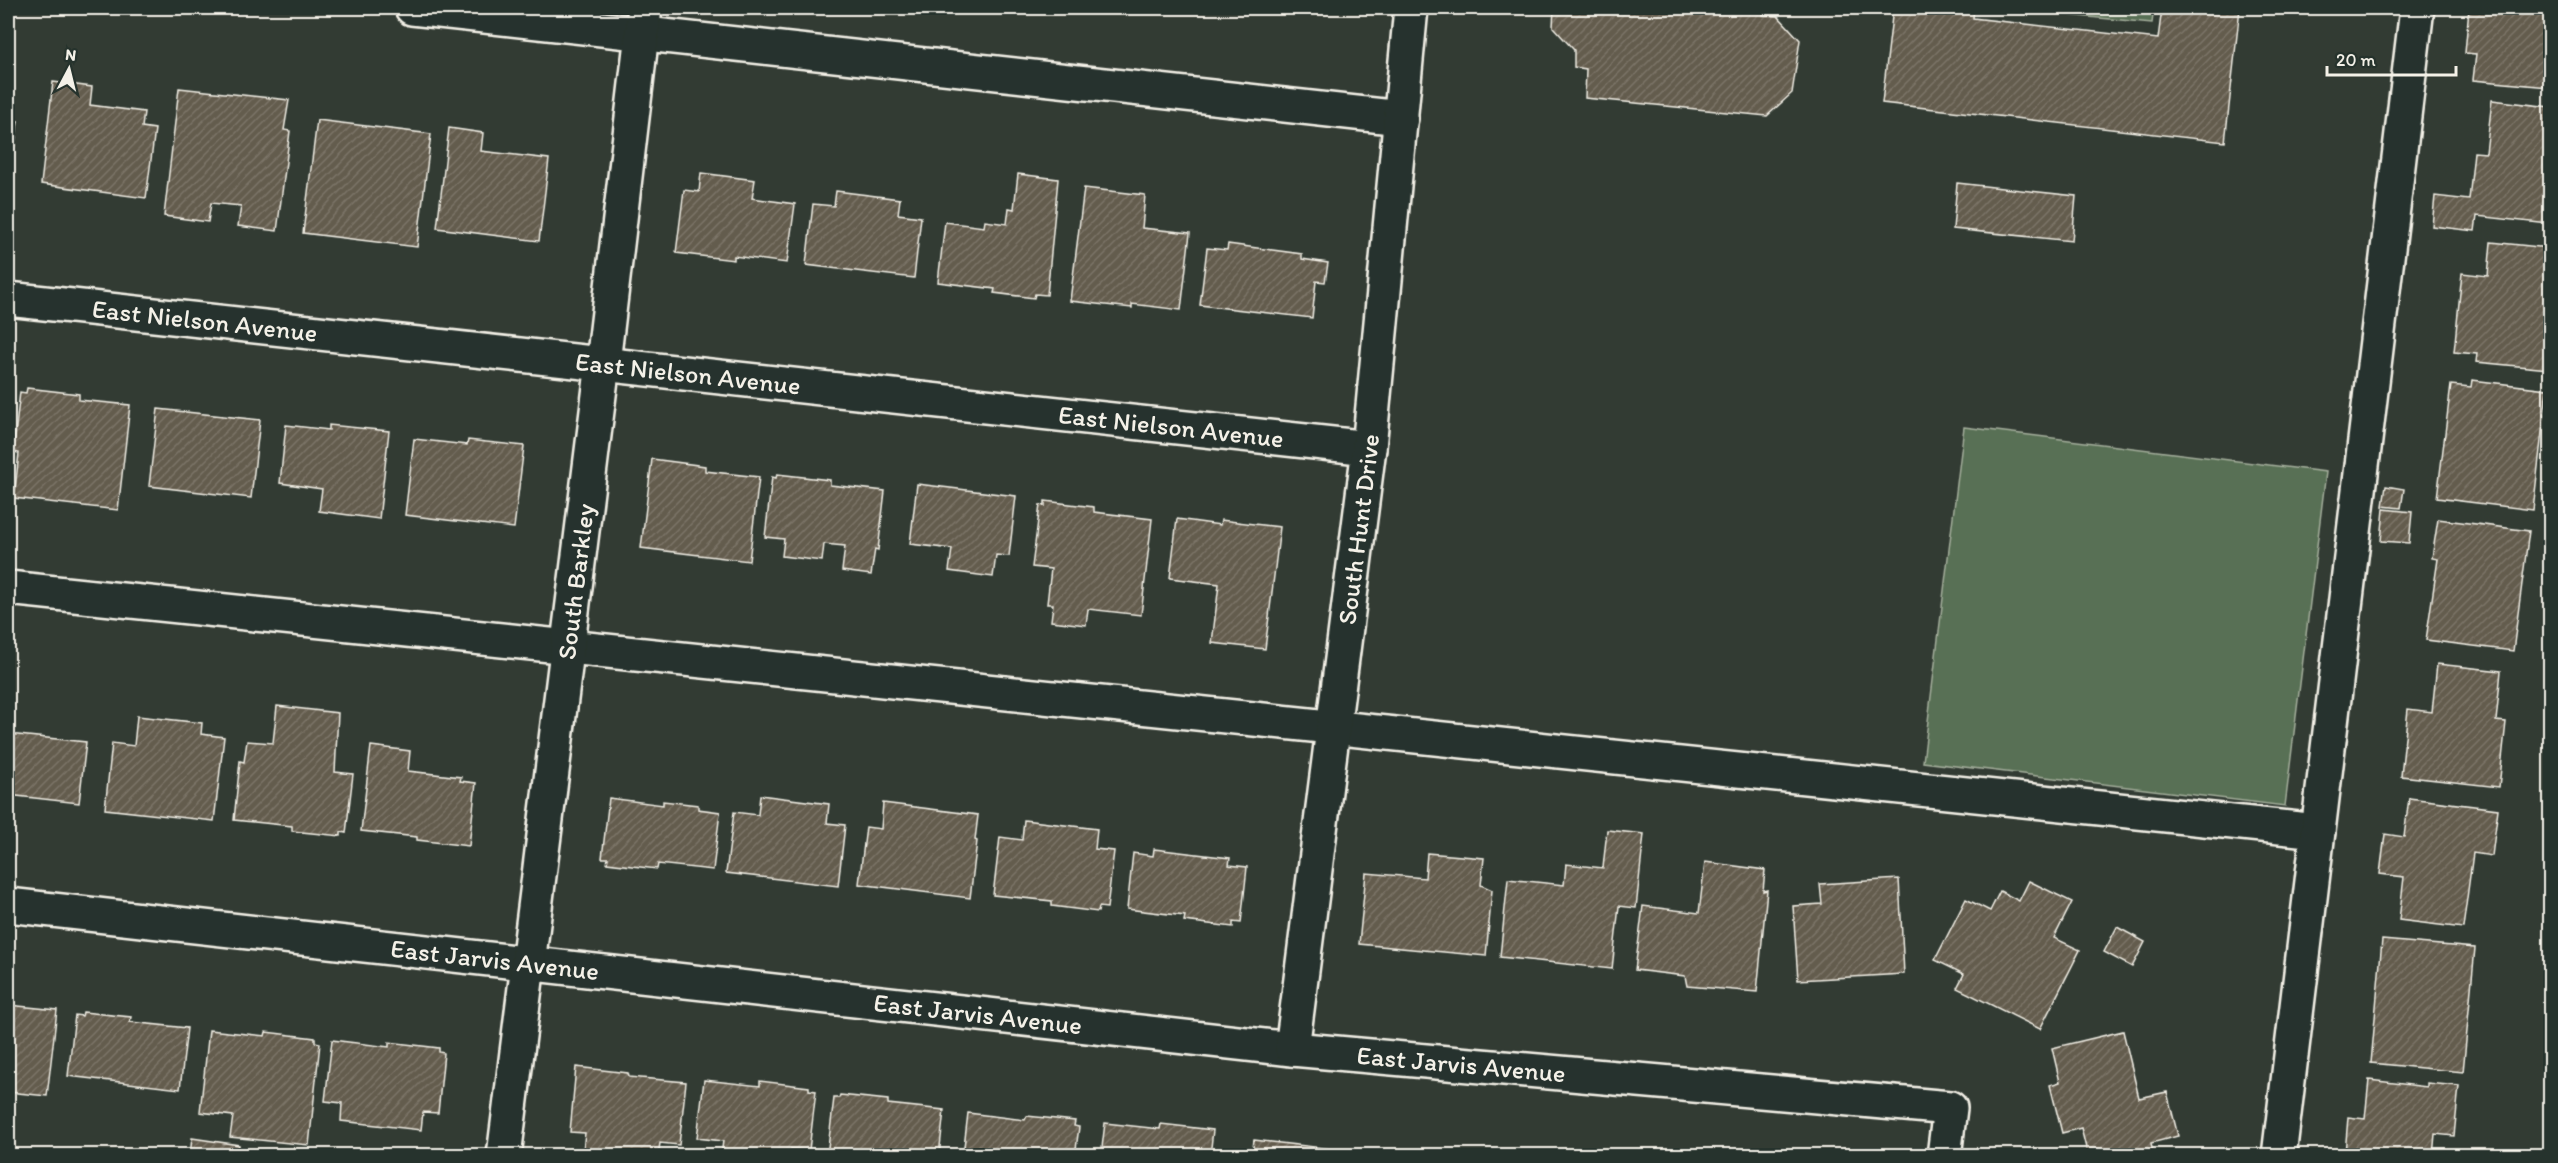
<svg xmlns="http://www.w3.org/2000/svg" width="2558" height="1163" viewBox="0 0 2558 1163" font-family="Itim,sans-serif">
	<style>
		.park { fill: #586f54; stroke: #a6b09e; stroke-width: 1.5 }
		.building { fill: url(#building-hatch); stroke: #f4f1e8; stroke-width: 1.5 }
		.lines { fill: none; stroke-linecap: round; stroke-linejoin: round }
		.minor-casing { stroke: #f4f1e8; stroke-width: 38 }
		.minor { stroke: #26332d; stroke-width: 33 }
		.labels { text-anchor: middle; stroke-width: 4.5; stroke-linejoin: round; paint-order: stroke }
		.street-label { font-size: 26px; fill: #f4f1e8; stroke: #26332d }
	</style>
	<defs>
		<pattern id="building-hatch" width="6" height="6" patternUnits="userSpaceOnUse" patternTransform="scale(1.5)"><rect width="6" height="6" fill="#645c4d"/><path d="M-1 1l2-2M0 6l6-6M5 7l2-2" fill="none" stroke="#7b7467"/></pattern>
	</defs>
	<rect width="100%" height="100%" fill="#323b33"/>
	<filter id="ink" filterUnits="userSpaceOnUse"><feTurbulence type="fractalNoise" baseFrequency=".0167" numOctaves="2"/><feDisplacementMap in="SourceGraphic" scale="12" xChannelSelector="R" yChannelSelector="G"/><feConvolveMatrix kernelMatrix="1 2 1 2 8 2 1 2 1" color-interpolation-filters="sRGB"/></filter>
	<g filter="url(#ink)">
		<!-- park -->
		<g class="park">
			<polygon points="2069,8 2154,8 2152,23 2068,15"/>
			<polygon points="1964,427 2326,472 2285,806 1923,762"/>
		</g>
		<!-- building -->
		<g class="building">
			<polygon points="1554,8 1764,8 1763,15 1778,16 1800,40 1792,93 1767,116 1585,98 1586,69 1574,67 1574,50 1553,27"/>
			<polygon points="1893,8 1974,8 1973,18 2158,39 2162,8 2240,8 2225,142 1882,103"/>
			<polygon points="2469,8 2550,8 2550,87 2473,80 2476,54 2465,53"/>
			<polygon points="53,82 92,87 90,105 144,112 142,127 155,129 146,198 41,184"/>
			<polygon points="179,88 289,100 284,130 290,131 277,231 238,226 241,206 211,203 208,222 164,216"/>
			<polygon points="2492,100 2550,107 2550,224 2477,216 2475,231 2432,226 2435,196 2469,200 2474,152 2486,153"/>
			<polygon points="8,120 18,121 10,179 8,178"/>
			<polygon points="317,120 431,134 417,247 303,233"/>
			<polygon points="449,128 483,133 481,151 549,159 539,241 437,228"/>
			<polygon points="701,173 755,180 752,198 795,204 787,263 734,256 734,260 676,253 684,190 699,192"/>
			<polygon points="1018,174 1058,179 1047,295 1035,294 1034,298 994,293 995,289 938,282 945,222 984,227 985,221 1007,224 1009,208 1014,209"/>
			<polygon points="1957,183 2076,196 2072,241 1953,229"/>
			<polygon points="1084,188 1145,195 1142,228 1190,233 1181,310 1132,304 1132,308 1070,301"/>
			<polygon points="836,191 900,199 898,214 921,217 914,278 806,265 813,204 834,206"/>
			<polygon points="2491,242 2550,248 2550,369 2476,362 2477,354 2454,352 2462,273 2488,276"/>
			<polygon points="1228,244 1302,254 1302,259 1328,263 1325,282 1316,281 1312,318 1200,305 1207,248 1227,250"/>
			<polygon points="2472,380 2547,389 2533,510 2437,498 2451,385 2471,387"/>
			<polygon points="27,388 79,394 79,400 130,405 118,510 14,498 19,453 13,452 20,392 26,393"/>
			<polygon points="158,409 260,420 251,498 149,486"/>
			<polygon points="286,425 329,430 329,425 389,431 379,519 319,511 322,489 280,483"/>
			<polygon points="414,439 467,445 468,440 524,446 514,528 405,515"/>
			<polygon points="652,459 705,466 705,471 759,477 749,561 641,548"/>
			<polygon points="777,474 830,480 830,485 885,491 878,550 875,549 871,575 842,571 845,546 824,544 822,561 782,556 784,539 765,537 772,477 776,478"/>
			<polygon points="917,484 1016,496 1009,556 996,555 993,577 949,571 952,549 910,544"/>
			<polygon points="2386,486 2404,489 2401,508 2383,506"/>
			<polygon points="1045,501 1094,507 1094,512 1152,519 1141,615 1088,609 1086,625 1051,621 1053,604 1047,604 1051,569 1032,567 1040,505 1045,506"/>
			<polygon points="2384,509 2412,512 2409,543 2381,541"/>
			<polygon points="1177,519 1220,525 1221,520 1280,527 1265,649 1212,643 1219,584 1170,578"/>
			<polygon points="2438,519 2529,531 2513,651 2426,640 2438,559 2432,558"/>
			<polygon points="2437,664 2501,671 2496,721 2506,722 2499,787 2401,776 2408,709 2432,712"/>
			<polygon points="277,706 338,713 335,772 353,774 346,833 341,832 341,836 292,831 292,826 234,820 240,761 244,762 247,741 273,743"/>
			<polygon points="137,716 202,723 201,734 224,737 214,821 105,809 112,743 134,746"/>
			<polygon points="8,734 86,742 79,803 8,795"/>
			<polygon points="371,746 410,751 408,771 461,777 460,781 476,783 469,846 417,840 417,837 361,831"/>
			<polygon points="760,795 829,804 827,823 845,825 838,886 726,873 734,812 758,815"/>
			<polygon points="609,798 663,805 663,801 698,805 698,809 720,812 713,870 658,864 657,869 607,863 608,858 602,858"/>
			<polygon points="2409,798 2498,809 2492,856 2473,853 2463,928 2399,920 2404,877 2380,874 2385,834 2404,837"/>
			<polygon points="883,803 978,815 975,840 977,841 970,898 859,884 866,827 881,829"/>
			<polygon points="1024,820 1097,829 1095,849 1114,851 1107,908 1099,907 1098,912 1052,906 1052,901 993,895 1000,837 1022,840"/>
			<polygon points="1607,830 1644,834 1636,908 1619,906 1612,969 1500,957 1508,879 1564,885 1566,864 1603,868"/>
			<polygon points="1154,849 1230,858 1229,865 1247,867 1241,923 1233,922 1233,927 1184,921 1185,916 1127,909 1133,853 1153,856"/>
			<polygon points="1427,853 1484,858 1481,885 1492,890 1486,956 1359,944 1366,873 1425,878"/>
			<polygon points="1705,862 1765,870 1763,891 1767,890 1757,992 1687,986 1685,976 1635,970 1643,906 1699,913"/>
			<polygon points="1899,879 1904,974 1798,980 1793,906 1822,904 1820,884"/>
			<polygon points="2029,881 2072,902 2054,938 2080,950 2040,1029 1957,988 1964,974 1935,960 1966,899 1990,911 2000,891 2019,901"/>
			<polygon points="2117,927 2145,942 2132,967 2104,952"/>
			<polygon points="2382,940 2475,948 2463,1072 2371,1063"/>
			<polygon points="8,1005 57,1010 47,1096 8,1092"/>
			<polygon points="83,1012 131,1017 130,1022 187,1028 180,1089 68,1076 75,1015 82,1016"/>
			<polygon points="209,1030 265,1036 266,1032 315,1038 315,1042 320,1043 309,1145 230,1137 233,1116 200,1112"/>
			<polygon points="2123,1031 2139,1098 2167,1092 2178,1136 2151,1143 2153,1153 2145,1156 2088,1156 2081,1128 2062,1133 2050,1085 2060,1082 2052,1048"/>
			<polygon points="332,1040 389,1047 389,1042 439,1048 439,1052 444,1053 438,1113 423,1112 421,1130 341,1121 342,1103 325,1101"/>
			<polygon points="576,1067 628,1073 629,1077 686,1082 679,1145 660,1143 658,1156 583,1150 585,1133 570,1132"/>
			<polygon points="704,1080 760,1086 760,1081 809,1087 809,1090 816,1091 809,1150 791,1149 790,1156 721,1156 723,1141 697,1138"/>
			<polygon points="2369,1080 2427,1087 2427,1083 2459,1086 2454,1136 2435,1134 2433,1156 2345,1154 2348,1117 2365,1119"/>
			<polygon points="840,1095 888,1100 888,1104 944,1110 939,1156 827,1156 834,1098 839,1098"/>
			<polygon points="968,1113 1025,1120 1027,1116 1075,1121 1074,1126 1079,1127 1075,1156 963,1156"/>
			<polygon points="1105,1123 1160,1129 1161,1124 1213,1130 1210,1156 1101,1156"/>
			<polygon points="192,1138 239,1145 238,1156 190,1156"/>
			<polygon points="1254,1140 1339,1150 1338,1156 1228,1156 1229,1153 1252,1155"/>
		</g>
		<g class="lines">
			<!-- minor casing -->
			<g class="minor-casing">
				<g id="minor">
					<polyline points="412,8 1401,118"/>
					<path id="s1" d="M8 299 1369 448"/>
					<polyline points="8,588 2318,831"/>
					<path id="s2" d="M8 905 1292 1049 1950 1108 1944 1156"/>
					<path id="s3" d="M1292 1049 1369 448 1411 8"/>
					<path id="s4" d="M504 1156 603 363 645 8"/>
					<polyline points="2279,1156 2417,8"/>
				</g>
			</g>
			<!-- minor -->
			<use href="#minor" class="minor"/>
		</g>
	</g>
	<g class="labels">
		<!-- street labels -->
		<g class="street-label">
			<text dy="9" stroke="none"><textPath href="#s1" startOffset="198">East Nielson Avenue</textPath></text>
			<text dy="9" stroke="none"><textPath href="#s1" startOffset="684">East Nielson Avenue</textPath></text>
			<text dy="9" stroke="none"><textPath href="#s1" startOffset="1170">East Nielson Avenue</textPath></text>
			<text dy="9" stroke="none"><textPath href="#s3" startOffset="524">South Hunt Drive</textPath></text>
			<text dy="9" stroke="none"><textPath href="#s4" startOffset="579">South Barkley</textPath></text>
			<text dy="9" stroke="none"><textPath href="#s2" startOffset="490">East Jarvis Avenue</textPath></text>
			<text dy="9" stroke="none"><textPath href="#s2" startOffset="976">East Jarvis Avenue</textPath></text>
			<text dy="9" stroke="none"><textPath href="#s2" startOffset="1462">East Jarvis Avenue</textPath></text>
		</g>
	</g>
	<!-- margin -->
	<rect width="2558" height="1163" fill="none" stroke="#26332d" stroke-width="30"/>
	<rect x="15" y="15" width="2528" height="1133" fill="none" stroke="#f4f1e8" stroke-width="2" filter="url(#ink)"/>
	<!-- north arrow -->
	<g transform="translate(69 69) rotate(7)" stroke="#26332d" stroke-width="4.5" paint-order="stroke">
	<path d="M0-4.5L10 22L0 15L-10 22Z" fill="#f4f1e8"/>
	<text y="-9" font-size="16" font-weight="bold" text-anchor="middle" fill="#f4f1e8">N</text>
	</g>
	<!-- scale -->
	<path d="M2327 66v9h129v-9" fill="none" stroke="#f4f1e8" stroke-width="3"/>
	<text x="2336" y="66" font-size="18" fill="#f4f1e8" stroke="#26332d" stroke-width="4.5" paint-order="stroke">20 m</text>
</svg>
